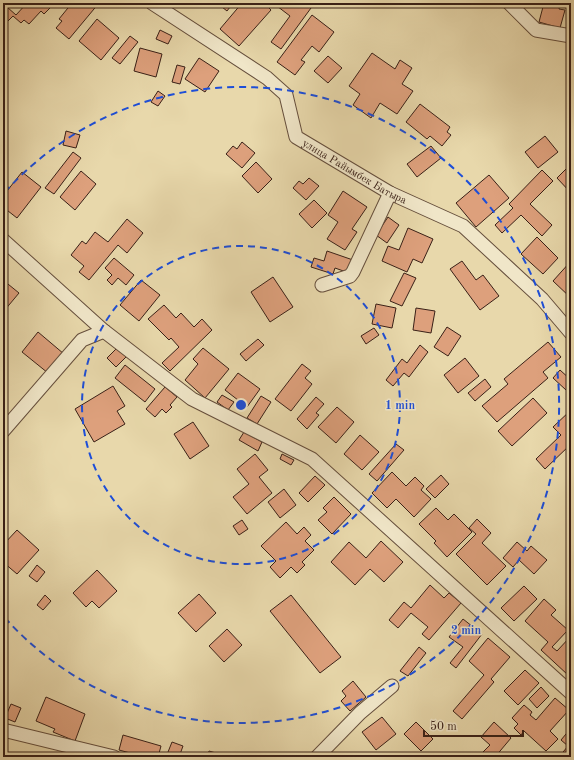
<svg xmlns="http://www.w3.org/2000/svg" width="574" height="760" viewBox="0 0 574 760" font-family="'Old Standard TT',serif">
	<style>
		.building { fill: #dda07c; stroke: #392017 }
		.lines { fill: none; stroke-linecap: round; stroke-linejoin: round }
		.minor-casing { stroke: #654e3c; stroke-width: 15 }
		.minor { stroke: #f0e6c8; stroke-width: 13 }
		.ring { fill: none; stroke: #1d4ed8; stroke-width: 2; stroke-dasharray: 7 5 }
		.labels { text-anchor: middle; stroke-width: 3; stroke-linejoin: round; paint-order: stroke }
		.street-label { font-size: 11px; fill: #392017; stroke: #f0e6c8 }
		.centre { fill: #1d4ed8; stroke: #f0e6c8; stroke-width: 2 }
		.ring-label { font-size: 12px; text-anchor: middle; font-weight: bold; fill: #1d4ed8; stroke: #f0e6c8; stroke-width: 3; stroke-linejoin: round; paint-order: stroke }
	</style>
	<rect width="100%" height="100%" fill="#e8d8ab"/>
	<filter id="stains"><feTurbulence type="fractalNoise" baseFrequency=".005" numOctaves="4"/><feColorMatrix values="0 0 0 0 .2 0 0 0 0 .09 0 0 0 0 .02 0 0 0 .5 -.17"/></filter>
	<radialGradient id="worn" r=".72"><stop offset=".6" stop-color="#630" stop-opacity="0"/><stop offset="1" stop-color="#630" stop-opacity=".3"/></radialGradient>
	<!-- building -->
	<g class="building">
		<polygon points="27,3 33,5 35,3 55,3 44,14 41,11 29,24 24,20 21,23 13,16 3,26 3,11 7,7 16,15"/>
		<polygon points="72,3 99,3 69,39 56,28 62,21 59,19"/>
		<polygon points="217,3 233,3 227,11"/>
		<polygon points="242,3 264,3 271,10 239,46 220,29"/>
		<polygon points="273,3 304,3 311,8 281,49 271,42 290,16"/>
		<polygon points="544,3 560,4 559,9 565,10 560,28 539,22"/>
		<polygon points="312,15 334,32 319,52 312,46 301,60 305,62 295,75 277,62"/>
		<polygon points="97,19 119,38 101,60 79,41"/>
		<polygon points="160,30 172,36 168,44 156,39"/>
		<polygon points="130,36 138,42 120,64 112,58"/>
		<polygon points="140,48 162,54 156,77 134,71"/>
		<polygon points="372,53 395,69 400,60 412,68 402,84 413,91 397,114 380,103 371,118 353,105 360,94 349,86"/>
		<polygon points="328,56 342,68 328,83 314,71"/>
		<polygon points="199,58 219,71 205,92 185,79"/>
		<polygon points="177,65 185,67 180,84 172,82"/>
		<polygon points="158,91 165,96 158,106 151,102"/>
		<polygon points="420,104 450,127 447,132 451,135 442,146 430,136 427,139 406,122"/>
		<polygon points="66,131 80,135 76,148 63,145"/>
		<polygon points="545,136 558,152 538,168 525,152"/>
		<polygon points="242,142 255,153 242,168 226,154 233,146 237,149"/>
		<polygon points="431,146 441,158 417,177 407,164"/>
		<polygon points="73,152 81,158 54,194 45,188"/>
		<polygon points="256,162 272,179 258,193 242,176"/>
		<polygon points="571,164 571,193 557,178"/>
		<polygon points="542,170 553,181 530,204 552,225 542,236 521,215 502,233 495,225 513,208 509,204"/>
		<polygon points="81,171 96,184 75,210 60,197"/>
		<polygon points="22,172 41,187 17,218 3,207 3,188 7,191"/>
		<polygon points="489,175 509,198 476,227 456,203"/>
		<polygon points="309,178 319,186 306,200 293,188 299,181 303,184"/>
		<polygon points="343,191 367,207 352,229 357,232 345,250 327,239 338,222 328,215"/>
		<polygon points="314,200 327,213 312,228 299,214"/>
		<polygon points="388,217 399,225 387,243 376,235"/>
		<polygon points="127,219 143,233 127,253 118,245 89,280 79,272 84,266 71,255 82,241 86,244 95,232 108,242"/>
		<polygon points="408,228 433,239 422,263 413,259 407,272 382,261 388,246 399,250"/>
		<polygon points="537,237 558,258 543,274 521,254"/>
		<polygon points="327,251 353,260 349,273 335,268 333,274 311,267 314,258 324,261"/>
		<polygon points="114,258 134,275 126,285 118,278 112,285 107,280 112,275 105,268"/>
		<polygon points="462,261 476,280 483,275 499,296 480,310 450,269"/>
		<polygon points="571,261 571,298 553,281"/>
		<polygon points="404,273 416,278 402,306 390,301"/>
		<polygon points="273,277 293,307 270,322 251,292"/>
		<polygon points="3,280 19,293 4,311 3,311"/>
		<polygon points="141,280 160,295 139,321 120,305"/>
		<polygon points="376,304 396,308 392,328 372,324"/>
		<polygon points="164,305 176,318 181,313 194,327 202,319 212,330 170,371 162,363 179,347 171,338 169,340 148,319"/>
		<polygon points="416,308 435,311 431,333 413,330"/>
		<polygon points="447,327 461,336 448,356 434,347"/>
		<polygon points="374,328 379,335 366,344 361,336"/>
		<polygon points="38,332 64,354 48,373 22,352"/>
		<polygon points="258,339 264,345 246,361 240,354"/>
		<polygon points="548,342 561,357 543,372 548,378 497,422 482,406 508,384 504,379"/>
		<polygon points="420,345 428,352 409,377 404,373 393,386 386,380 402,359 407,363"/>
		<polygon points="117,348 126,357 116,367 107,358"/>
		<polygon points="203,348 229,369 205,398 185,380 198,364 193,359"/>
		<polygon points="465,358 479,376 458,393 444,375"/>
		<polygon points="302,364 311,371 305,378 312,384 291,411 275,399"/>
		<polygon points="125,365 155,389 145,402 115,378"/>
		<polygon points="560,370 571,380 571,385 566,390 553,378"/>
		<polygon points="238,373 260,389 247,407 225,390"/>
		<polygon points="485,379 491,387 475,401 468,393"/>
		<polygon points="113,386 125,406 117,411 125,424 94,442 75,409"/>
		<polygon points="165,387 177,397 170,405 172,407 166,413 162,409 155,417 146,409"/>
		<polygon points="222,395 234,402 228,410 217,402"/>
		<polygon points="261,396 271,402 257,424 247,418"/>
		<polygon points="316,397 324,404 316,413 319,415 307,429 297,419"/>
		<polygon points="533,398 547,413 512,446 498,431"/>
		<polygon points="337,407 354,422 336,443 318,427"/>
		<polygon points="571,410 571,444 545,469 536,459 561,435 553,427"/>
		<polygon points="193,422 209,446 190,459 174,434"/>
		<polygon points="244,432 262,442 258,451 239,440"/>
		<polygon points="360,435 379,452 362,470 344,454"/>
		<polygon points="396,444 404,450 377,481 369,474"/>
		<polygon points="255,454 268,470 259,477 272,493 247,514 233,497 249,484 237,469"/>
		<polygon points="282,454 294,460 291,465 280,459"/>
		<polygon points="392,472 406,486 415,477 424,486 421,490 431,499 414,517 396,499 387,508 372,493"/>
		<polygon points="441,475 449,484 435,498 426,489"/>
		<polygon points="315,476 325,485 308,502 299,493"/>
		<polygon points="284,489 296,505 280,518 268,502"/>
		<polygon points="334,497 351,514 332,534 318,520 327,512 323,508"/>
		<polygon points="436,508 448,520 454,514 472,532 447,557 434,543 436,541 419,524"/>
		<polygon points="477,519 491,533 482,543 506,566 487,585 456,554 476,534 469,528"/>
		<polygon points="242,520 248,529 239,535 233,526"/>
		<polygon points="286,522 297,534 304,527 311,535 305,541 314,550 302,562 305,565 297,573 291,567 280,578 270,567 276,561 261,546"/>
		<polygon points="17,530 39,550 17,574 3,562 3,545"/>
		<polygon points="381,541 403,562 384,582 370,569 355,585 331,562 349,542 366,558"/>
		<polygon points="517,542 527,551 531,546 547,560 534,574 519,560 513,567 503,558"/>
		<polygon points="37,565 45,572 37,582 29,576"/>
		<polygon points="97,570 117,591 99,608 92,601 86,607 73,593"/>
		<polygon points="430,585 444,598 449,593 461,603 429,640 422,634 428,627 411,613 398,628 389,620 404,602 411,608"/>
		<polygon points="524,586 537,599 514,621 501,608"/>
		<polygon points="199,594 216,613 196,632 178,613"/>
		<polygon points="45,595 51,601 43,610 37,605"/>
		<polygon points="291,595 341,657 320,673 270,611"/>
		<polygon points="544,599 556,610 551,615 568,630 552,647 557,651 571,636 571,672 568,675 541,650 548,642 525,621"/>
		<polygon points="463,619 482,634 456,668 450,663 463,647 449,637"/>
		<polygon points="227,629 242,645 224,662 209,646"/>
		<polygon points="488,638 510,657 491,679 494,682 462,719 453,711 484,675 469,661"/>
		<polygon points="419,647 426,653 408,676 400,671"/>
		<polygon points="525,670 539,683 518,705 504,691"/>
		<polygon points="353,681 366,697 350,711 341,701 346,696 342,691"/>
		<polygon points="541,687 549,696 537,708 529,699"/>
		<polygon points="46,697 85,714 75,741 53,732 55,729 36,721"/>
		<polygon points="555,698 569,710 550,731 558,739 546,751 524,731 521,735 514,728 518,724 512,718 524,705 532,712 530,715 536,720"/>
		<polygon points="11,704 21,708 15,722 5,718"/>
		<polygon points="382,717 396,734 376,750 362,732"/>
		<polygon points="416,722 433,739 421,751 404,734"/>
		<polygon points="494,722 511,738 495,757 489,757 483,752 490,745 481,737"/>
		<polygon points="571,728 571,757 559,757 568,746 561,740"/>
		<polygon points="123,735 161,746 158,757 145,757 119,750"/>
		<polygon points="172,742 183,746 179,757 166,757"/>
		<polygon points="209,751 230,757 207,757"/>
	</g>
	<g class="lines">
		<!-- minor casing -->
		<g class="minor-casing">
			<g id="minor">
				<path id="s1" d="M152 3 267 78 286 95 296 137 390 193 463 226 542 299 571 333"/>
				<polyline points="509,3 536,30 571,36"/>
				<polyline points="3,240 104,331 192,399 312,459 571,693"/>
				<polyline points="322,285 350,276 353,272 390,193"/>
				<polyline points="3,431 82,340 104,331"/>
				<polyline points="3,730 114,757"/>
				<polyline points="317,757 360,713 392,686"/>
			</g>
		</g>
		<!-- minor -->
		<use href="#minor" class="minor"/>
	</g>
	<!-- distance rings -->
	<g class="ring">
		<circle cx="241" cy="405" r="159"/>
		<path d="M5 192A318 318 0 1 1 5 618"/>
	</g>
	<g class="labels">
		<!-- street labels -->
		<g class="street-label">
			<text dy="4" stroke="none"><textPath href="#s1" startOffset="274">улица Райымбек Батыра</textPath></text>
		</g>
	</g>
	<circle cx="241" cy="405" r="6" class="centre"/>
	<g class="ring-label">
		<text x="400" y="409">1 min</text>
		<text x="466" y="634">2 min</text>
	</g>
	<!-- margin -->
	<rect width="574" height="760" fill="none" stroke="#e8d8ab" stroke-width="16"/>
	<rect x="4" y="4" width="566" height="752" fill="none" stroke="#392017" stroke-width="2"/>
	<rect x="8" y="8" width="558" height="744" fill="none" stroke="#392017"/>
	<!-- scale -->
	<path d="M424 730v6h99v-6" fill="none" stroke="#392017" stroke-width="2"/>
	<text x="430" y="730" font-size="12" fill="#392017" stroke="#f0e6c8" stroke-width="3" paint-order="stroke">50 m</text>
	<rect width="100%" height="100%" filter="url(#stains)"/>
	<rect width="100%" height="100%" fill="url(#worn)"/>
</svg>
